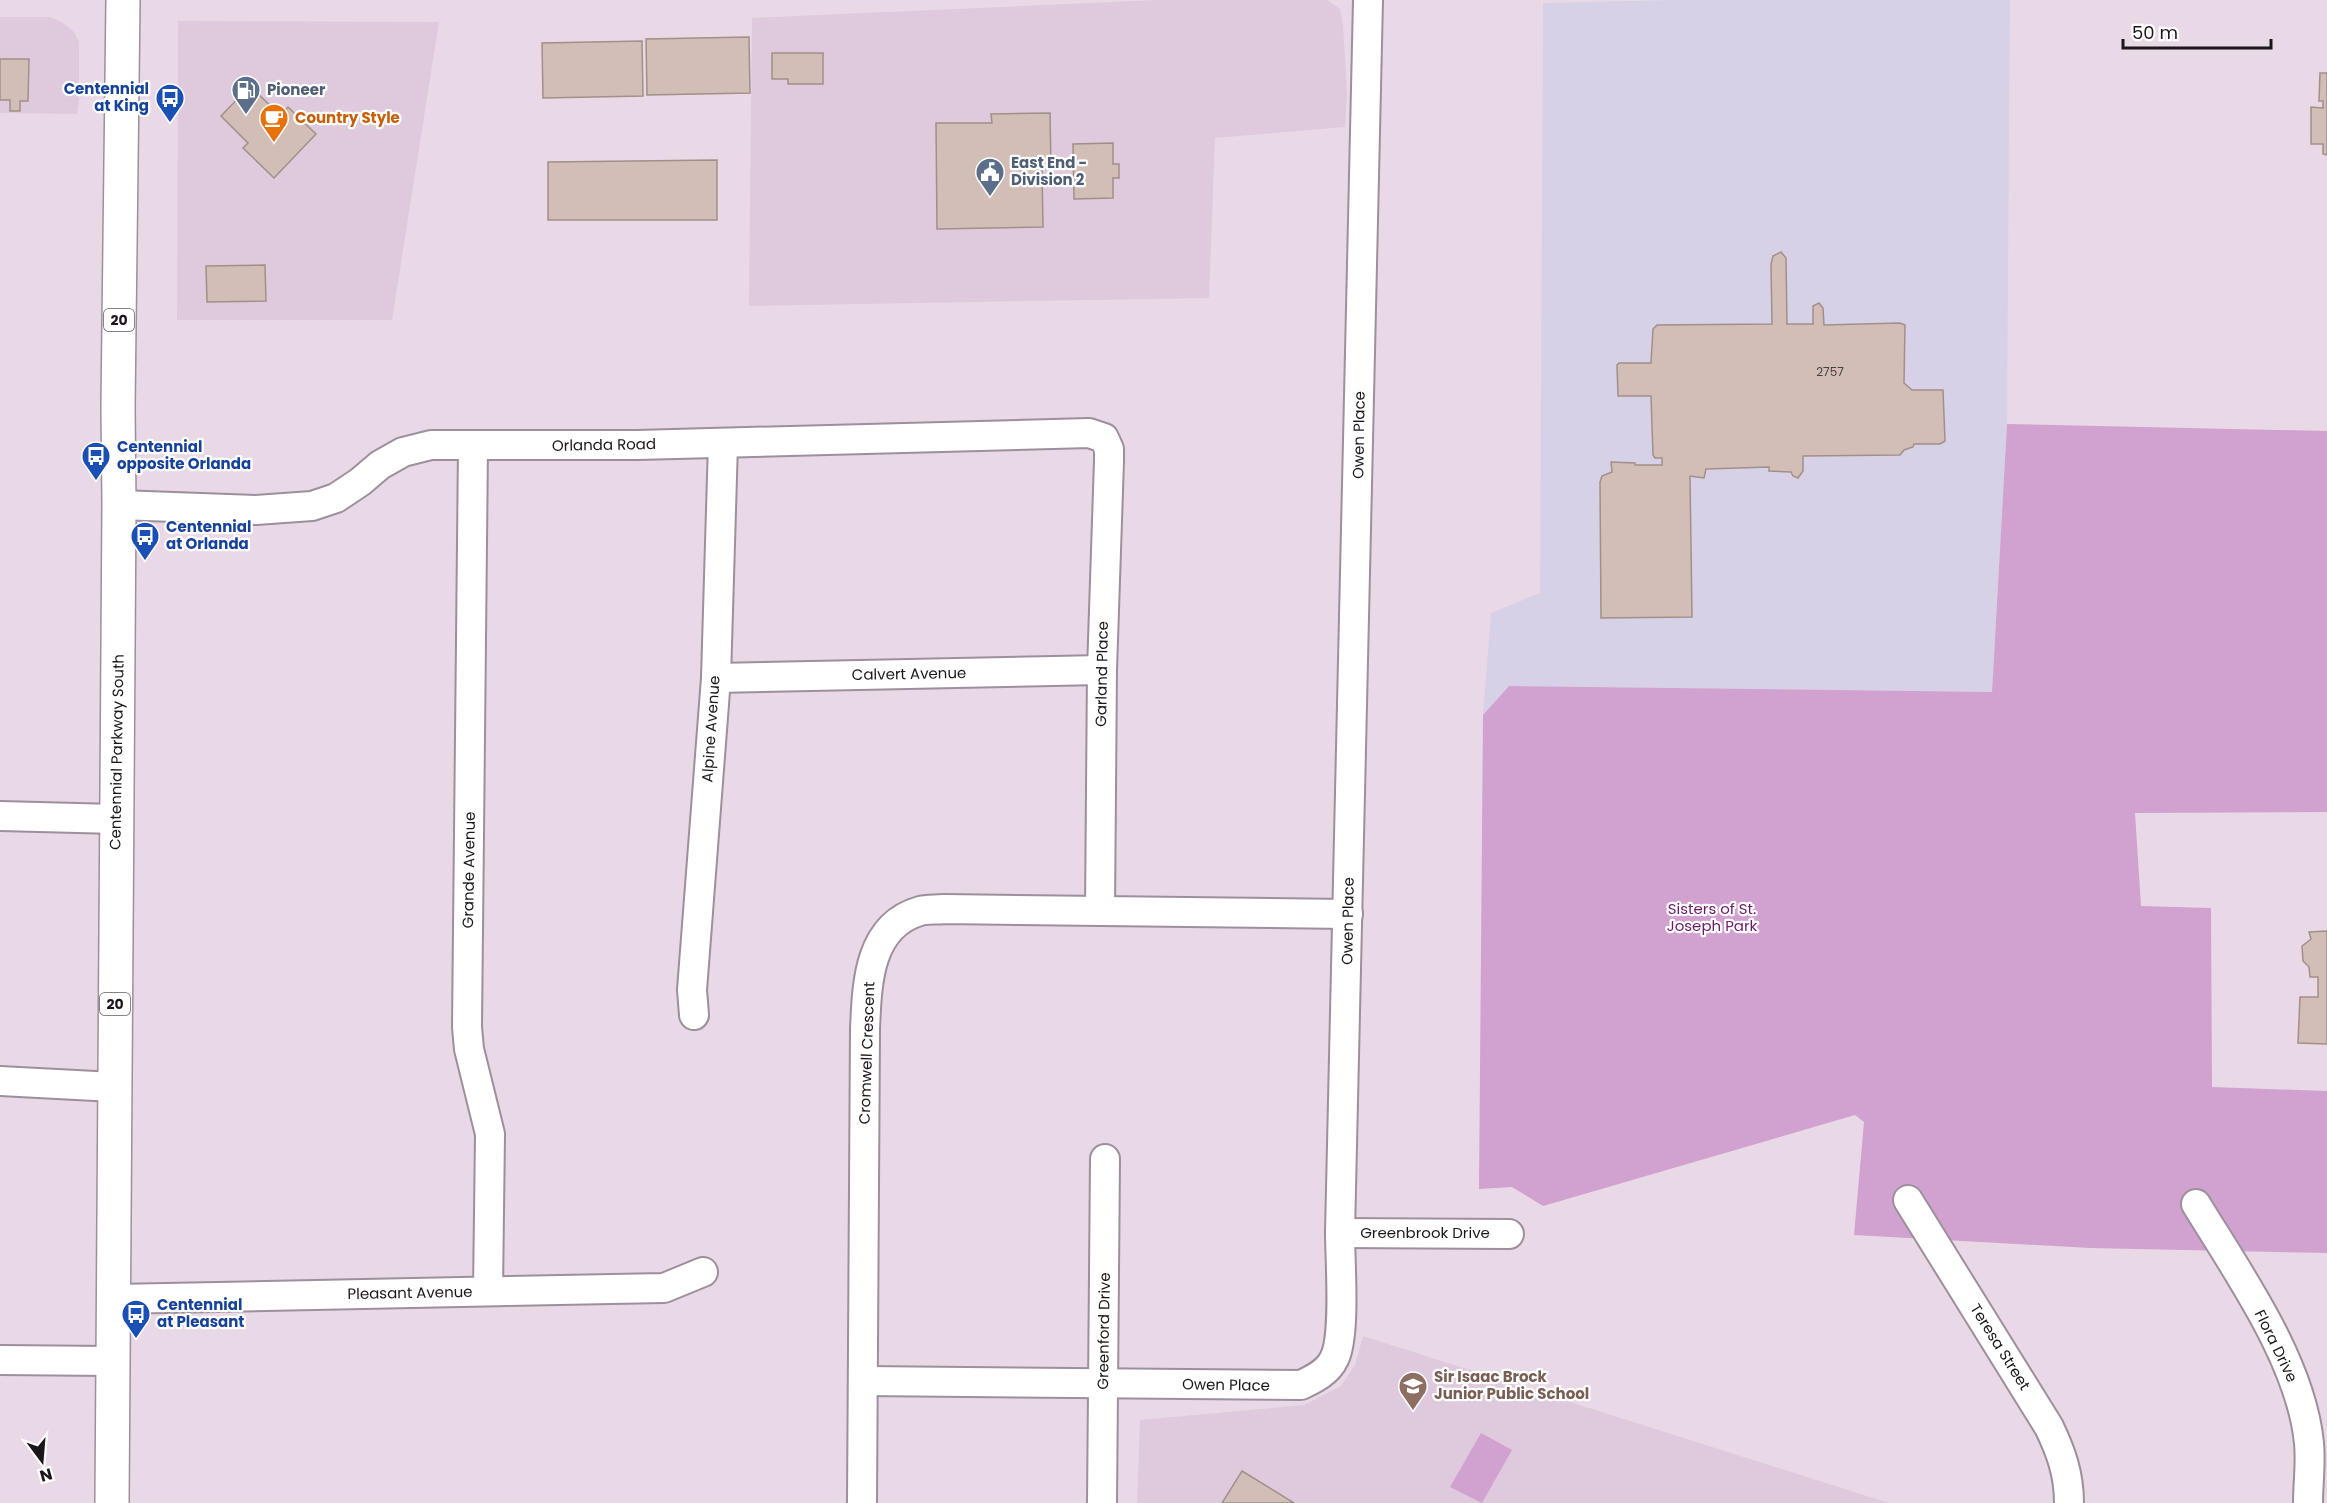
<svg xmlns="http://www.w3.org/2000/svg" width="2327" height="1503" viewBox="0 0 2327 1503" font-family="Poppins,sans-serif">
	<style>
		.built { fill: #decadc }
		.medical { fill: #d7d1e7 }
		.green { fill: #d1a1cf }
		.building { fill: #d2beb7; stroke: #a28f89; stroke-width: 1.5 }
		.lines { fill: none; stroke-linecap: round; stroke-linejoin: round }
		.minor-casing { stroke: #9d8f9c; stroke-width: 32 }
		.major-casing { stroke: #9d8f9c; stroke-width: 36 }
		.minor { stroke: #fff; stroke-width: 28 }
		.major { stroke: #fff; stroke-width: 33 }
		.labels { text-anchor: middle; stroke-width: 4.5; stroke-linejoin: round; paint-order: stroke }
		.number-label { font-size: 12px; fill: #494042 }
		.shield { fill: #fff; stroke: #5f5c5f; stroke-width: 1.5 }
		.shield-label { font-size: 14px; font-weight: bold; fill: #1b161b }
		.transit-label { font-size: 15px; font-weight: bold; fill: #164399; stroke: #fff; text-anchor: start }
		.service-label { font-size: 15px; font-weight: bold; fill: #4e5e75; stroke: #fff; text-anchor: start }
		.food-label { font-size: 15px; font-weight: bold; fill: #c56008; stroke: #fff; text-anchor: start }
		.street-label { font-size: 15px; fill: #1b161b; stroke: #fff }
		.park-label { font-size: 15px; fill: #6a1b6a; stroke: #fff }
		.education-label { font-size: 15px; font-weight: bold; fill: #785e54; stroke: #fff; text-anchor: start }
	</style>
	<rect width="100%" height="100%" fill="#e9d9e7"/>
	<!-- built -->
	<g class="built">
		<polygon points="1157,0 1327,0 1340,9 1343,24 1347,94 1345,127 1215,138 1209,298 749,306 752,18"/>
		<polygon points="0,17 50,17 62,22 74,32 79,42 79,101 77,114 0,113"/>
		<polygon points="178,21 439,22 392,320 177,320"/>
		<polygon points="1363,1336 1832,1485 1889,1503 1137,1503 1140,1420 1304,1405 1341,1386 1355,1365"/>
	</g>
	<!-- medical -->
	<polygon class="medical" points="1675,0 2010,0 2007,424 1992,692 1510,686 1483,715 1491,613 1540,593 1543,3"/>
	<!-- green -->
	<g class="green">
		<polygon points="2007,424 2327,431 2327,812 2135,813 2141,906 2211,908 2212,1087 2327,1091 2327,1253 2090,1248 1854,1235 1864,1122 1855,1115 1543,1206 1512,1187 1479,1189 1483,715 1509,686 1992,692"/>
		<polygon points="1481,1433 1512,1450 1482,1503 1450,1487"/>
	</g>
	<!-- building -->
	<g class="building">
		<polygon points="749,37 750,93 647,95 646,39"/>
		<polygon points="642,41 643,96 543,98 542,43"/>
		<polygon points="772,53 823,53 823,84 788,84 788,79 772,79"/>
		<polygon points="0,59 29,59 28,101 20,101 20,111 10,111 10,100 0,100"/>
		<polygon points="2320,73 2327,73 2327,155 2323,154 2323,144 2311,144 2311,107 2323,108 2323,101 2319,101"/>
		<polygon points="250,86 280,115 288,107 316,134 274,178 243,148 248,143 221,116"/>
		<polygon points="1050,113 1051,169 1042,169 1043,227 937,229 936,123 992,123 991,114"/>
		<polygon points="1113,143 1113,164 1119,164 1119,178 1113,178 1113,198 1074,199 1073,144"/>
		<polygon points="717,160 717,220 548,220 548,162"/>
		<polygon points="1781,252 1786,258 1787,324 1813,324 1813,306 1819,303 1823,308 1824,325 1900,323 1905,325 1904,383 1912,390 1943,390 1945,441 1940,444 1914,444 1913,447 1904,450 1900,455 1803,456 1803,471 1798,478 1793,476 1791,472 1769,471 1769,467 1706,469 1704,478 1690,476 1692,617 1601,618 1600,482 1602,476 1612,472 1611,462 1635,463 1635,465 1662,465 1662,458 1655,458 1653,455 1651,396 1618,396 1617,365 1619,363 1651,363 1653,329 1657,325 1772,324 1771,264 1773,256"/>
		<polygon points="265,265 266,301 207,302 206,266"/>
		<polygon points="2327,931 2327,1044 2298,1043 2300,997 2318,997 2318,977 2310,977 2309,967 2303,961 2302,946 2311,939 2309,932"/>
		<polygon points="1242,1471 1294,1503 1222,1503"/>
	</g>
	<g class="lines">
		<!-- minor casing -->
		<g class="minor-casing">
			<g id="minor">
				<polyline points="473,446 467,1027 469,1049 490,1134 488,1291"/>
				<polyline points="119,505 256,510 312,506 336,498 360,482 380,465 403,452 431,445 637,445 1089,433 1104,438 1109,449 1109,461 1102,670 1100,911"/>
				<polyline points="716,678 1102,670"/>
				<polyline points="0,816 116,819"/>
				<polyline points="694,1015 692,990 716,678 723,443"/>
				<polyline points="0,1081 114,1087"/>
				<path d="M1908 1200 2049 1427C2061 1452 2069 1474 2069 1503"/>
				<path d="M2196 1204C2238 1273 2301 1361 2309 1443 2311 1463 2308 1483 2308 1503"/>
				<polyline points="1340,1233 1509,1234"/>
				<polyline points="114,1299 664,1288 703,1272"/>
				<polyline points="0,1360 111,1361"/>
				<path d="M863 1381 1301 1385C1314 1379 1328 1372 1334 1359 1346 1337 1340 1261 1340 1233L1368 0"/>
				<path d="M862 1503 865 1029C867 984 868 926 920 911 927 909 936 910 944 909L1348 914"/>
				<polyline points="1102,1503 1105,1159"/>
			</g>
		</g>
		<!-- major casing -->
		<g class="major-casing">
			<polyline id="major" points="112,1503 119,505 118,407 123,0"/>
		</g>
		<!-- minor -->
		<use href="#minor" class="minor"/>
		<!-- major -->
		<use href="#major" class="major"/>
	</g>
	<!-- icons -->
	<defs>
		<g id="fuel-pin" transform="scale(1.5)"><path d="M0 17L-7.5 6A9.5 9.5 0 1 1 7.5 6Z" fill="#5c6f8a" stroke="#fff"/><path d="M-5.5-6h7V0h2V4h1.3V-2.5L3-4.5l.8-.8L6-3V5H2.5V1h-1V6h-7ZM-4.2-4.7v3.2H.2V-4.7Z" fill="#fff"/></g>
		<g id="bus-pin" transform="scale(1.5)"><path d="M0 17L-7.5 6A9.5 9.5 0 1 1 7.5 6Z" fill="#1a4fb4" stroke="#fff"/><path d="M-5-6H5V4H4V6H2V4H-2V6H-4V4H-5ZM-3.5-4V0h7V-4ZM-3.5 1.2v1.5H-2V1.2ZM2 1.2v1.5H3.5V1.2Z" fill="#fff"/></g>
		<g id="cafe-pin" transform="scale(1.5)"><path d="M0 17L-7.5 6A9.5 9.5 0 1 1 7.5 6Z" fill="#e8710a" stroke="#fff"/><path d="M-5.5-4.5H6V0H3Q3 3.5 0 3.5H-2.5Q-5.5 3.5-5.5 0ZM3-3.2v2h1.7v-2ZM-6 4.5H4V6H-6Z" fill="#fff"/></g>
		<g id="civic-pin" transform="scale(1.5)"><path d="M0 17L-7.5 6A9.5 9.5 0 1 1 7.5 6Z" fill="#5c6f8a" stroke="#fff"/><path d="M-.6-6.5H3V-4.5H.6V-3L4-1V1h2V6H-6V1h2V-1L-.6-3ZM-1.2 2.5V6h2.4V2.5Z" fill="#fff"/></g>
		<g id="school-pin" transform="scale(1.5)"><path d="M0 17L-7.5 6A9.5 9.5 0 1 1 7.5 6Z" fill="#8d6e63" stroke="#fff"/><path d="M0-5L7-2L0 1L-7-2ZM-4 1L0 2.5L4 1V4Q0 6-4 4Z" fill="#fff"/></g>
	</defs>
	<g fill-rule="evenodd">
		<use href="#fuel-pin" x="246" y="90"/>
		<use href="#bus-pin" x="170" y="98"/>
		<use href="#cafe-pin" x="274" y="118"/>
		<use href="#civic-pin" x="990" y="172"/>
		<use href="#bus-pin" x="96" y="456"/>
		<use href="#bus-pin" x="145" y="536"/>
		<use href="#bus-pin" x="136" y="1314"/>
		<use href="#school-pin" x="1413" y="1386"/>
	</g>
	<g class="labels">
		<!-- number labels -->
		<g class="number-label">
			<text x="1830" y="376">2757</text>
		</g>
		<!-- shield labels -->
		<g class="shield">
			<rect x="104" y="309" width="30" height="22" rx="4.5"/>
			<rect x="100" y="993" width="30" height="22" rx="4.5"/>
		</g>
		<g class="shield-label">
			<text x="119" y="325">20</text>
			<text x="115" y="1009">20</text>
		</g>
		<!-- transit labels -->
		<g class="transit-label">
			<text x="149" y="94" text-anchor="end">Centennial<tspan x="149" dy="17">at King</tspan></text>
			<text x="117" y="452">Centennial<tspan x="117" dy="17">opposite Orlanda</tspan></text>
			<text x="166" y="532">Centennial<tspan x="166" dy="17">at Orlanda</tspan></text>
			<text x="157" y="1310">Centennial<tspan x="157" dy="17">at Pleasant</tspan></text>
		</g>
		<!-- service labels -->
		<g class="service-label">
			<text x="267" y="95">Pioneer</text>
			<text x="1011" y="168">East End -<tspan x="1011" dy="17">Division 2</tspan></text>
		</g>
		<!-- food labels -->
		<g class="food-label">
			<text x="295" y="123">Country Style</text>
		</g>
		<!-- street labels -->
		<g class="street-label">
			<text transform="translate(1359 435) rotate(-89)" y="5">Owen Place</text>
			<text transform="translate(604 445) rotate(-1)" y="5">Orlanda Road</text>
			<text transform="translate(909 674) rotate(-1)" y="5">Calvert Avenue</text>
			<text transform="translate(1102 674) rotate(-89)" y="5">Garland Place</text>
			<text transform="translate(711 729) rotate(-86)" y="5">Alpine Avenue</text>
			<text transform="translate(117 752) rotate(-89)" y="5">Centennial Parkway South</text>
			<text transform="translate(469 870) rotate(-89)" y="5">Grande Avenue</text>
			<text transform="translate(1348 921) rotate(-89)" y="5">Owen Place</text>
			<text transform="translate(867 1053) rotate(-88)" y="5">Cromwell Crescent</text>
			<text x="1425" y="1238">Greenbrook Drive</text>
			<text transform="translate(410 1293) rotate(-1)" y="5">Pleasant Avenue</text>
			<text transform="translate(1104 1331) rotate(-89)" y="5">Greenford Drive</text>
			<text transform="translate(2276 1346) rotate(64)" y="5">Flora Drive</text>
			<text transform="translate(2000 1347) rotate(58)" y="5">Teresa Street</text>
			<text transform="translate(1226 1385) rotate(1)" y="5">Owen Place</text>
		</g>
		<!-- park labels -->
		<g class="park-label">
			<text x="1712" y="914">Sisters of St.<tspan x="1712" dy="17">Joseph Park</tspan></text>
		</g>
		<!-- education labels -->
		<g class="education-label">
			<text x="1434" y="1382">Sir Isaac Brock<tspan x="1434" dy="17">Junior Public School</tspan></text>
		</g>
	</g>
	<!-- north arrow -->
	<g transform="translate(42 1461) rotate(164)" stroke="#ffffff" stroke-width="4.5" paint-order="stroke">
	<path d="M0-4.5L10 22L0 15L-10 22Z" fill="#1b161b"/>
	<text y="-9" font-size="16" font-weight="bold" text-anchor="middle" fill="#1b161b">N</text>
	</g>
	<!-- scale -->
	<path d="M2123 39v9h148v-9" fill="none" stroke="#1b161b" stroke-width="3"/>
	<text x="2132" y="39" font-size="18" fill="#1b161b" stroke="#ffffff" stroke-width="4.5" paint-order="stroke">50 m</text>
</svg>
